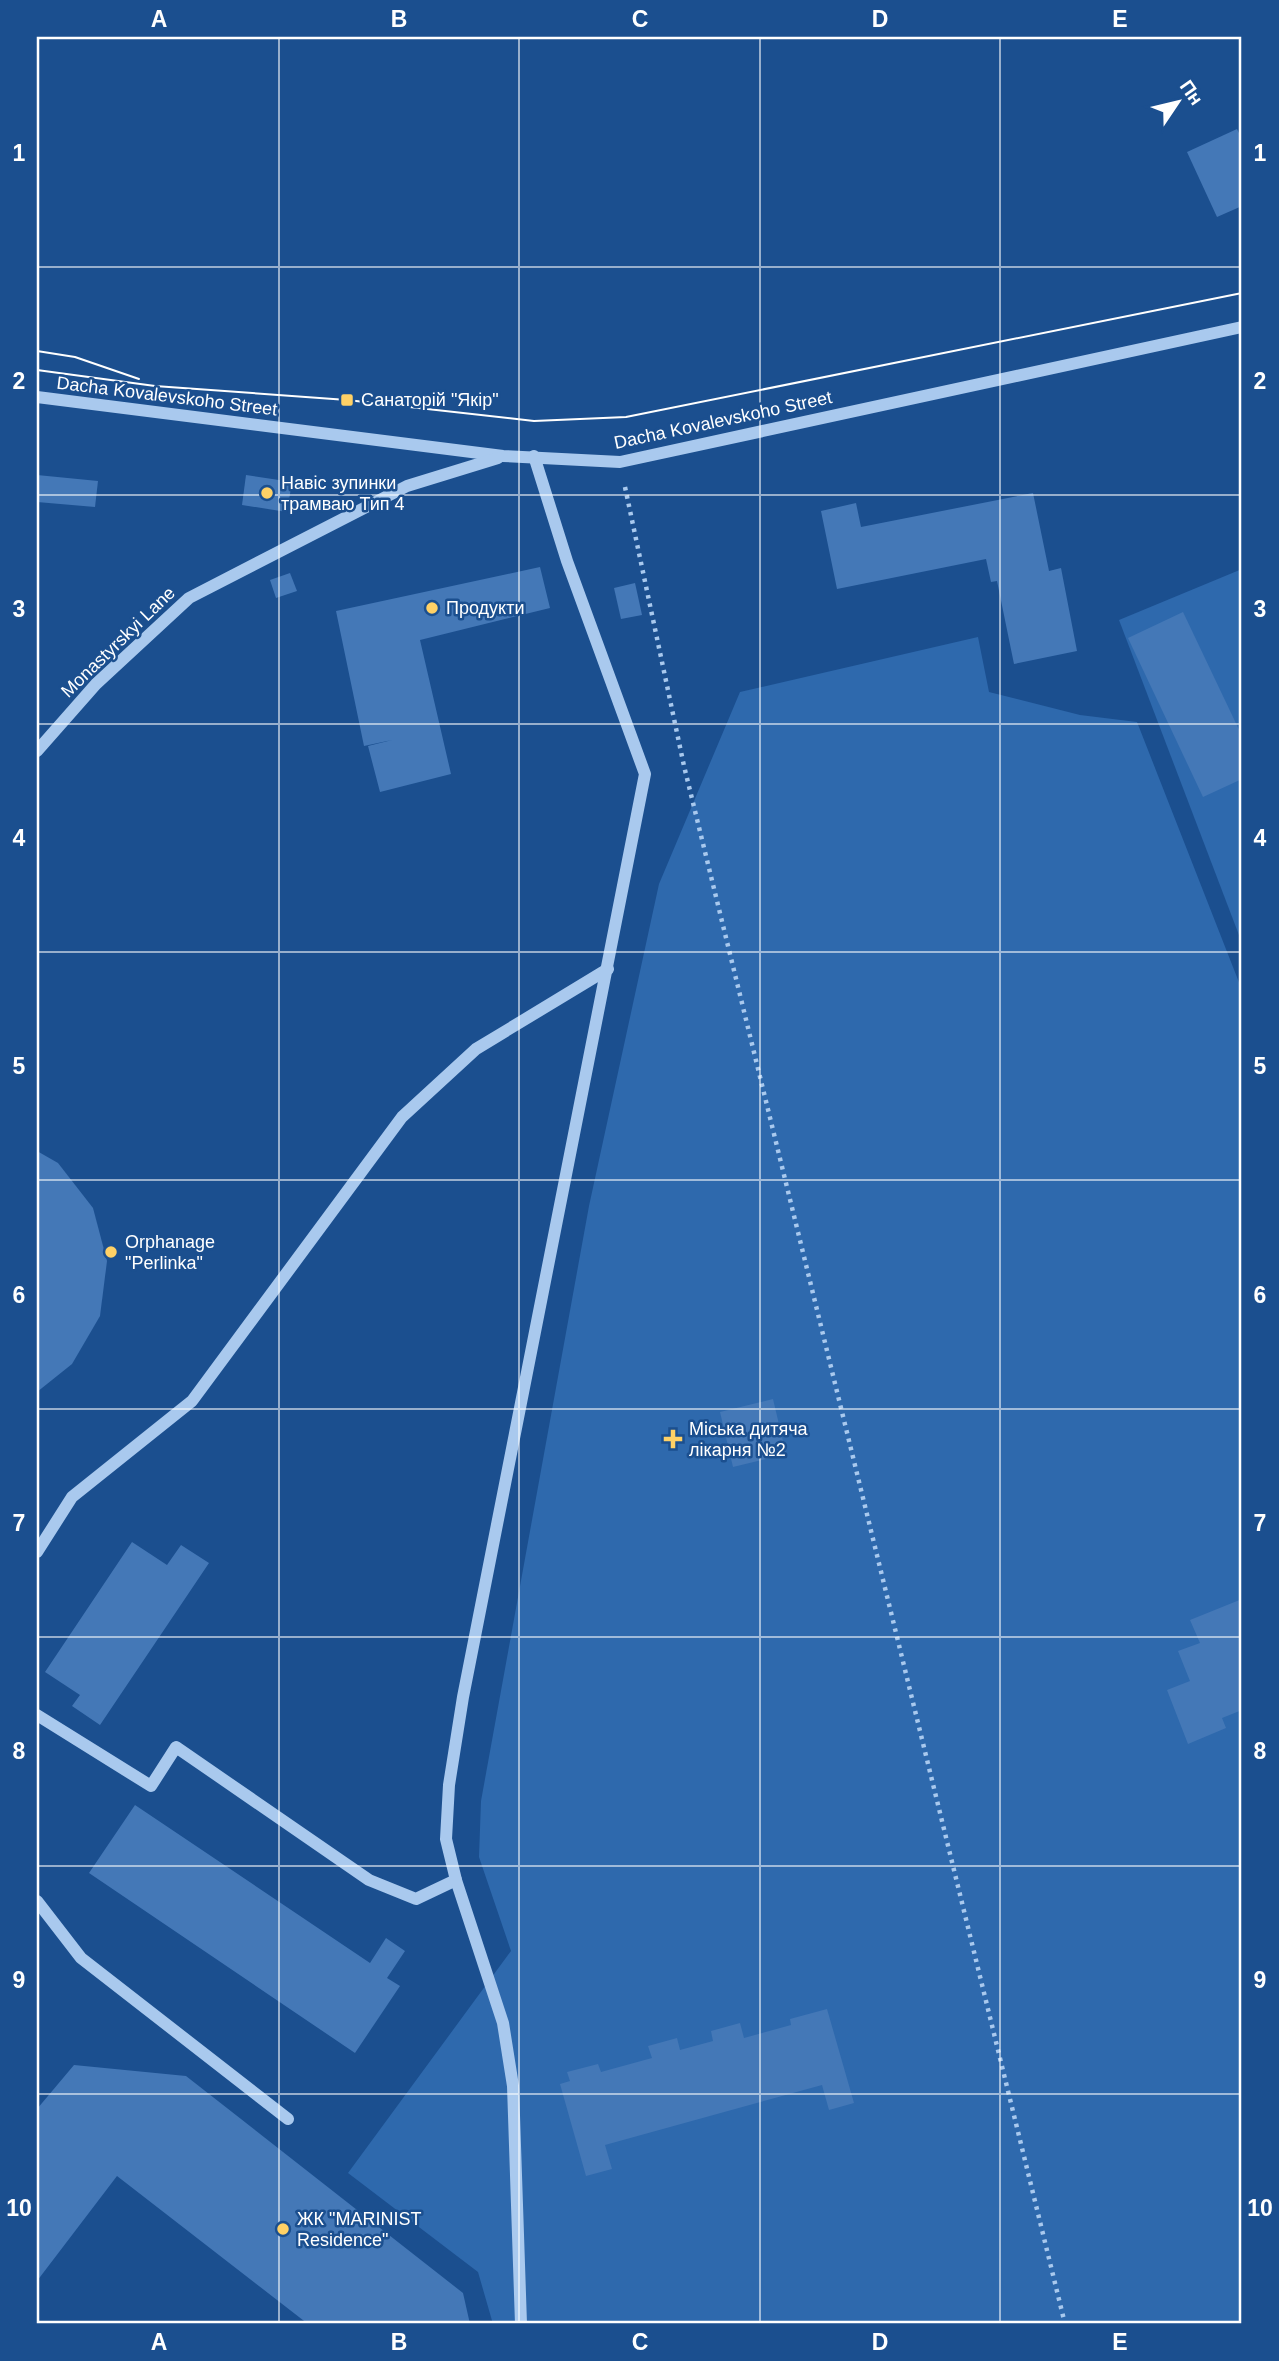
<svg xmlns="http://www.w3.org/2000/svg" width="1279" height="2361" viewBox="0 0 1279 2361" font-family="Helvetica,sans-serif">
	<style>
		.green { fill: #2e69ad }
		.building { fill: #4478b7 }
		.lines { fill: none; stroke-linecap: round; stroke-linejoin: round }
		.path { stroke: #a9c9ee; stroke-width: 4.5; stroke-dasharray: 3.5 5; stroke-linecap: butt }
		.minor { stroke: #a9c9ee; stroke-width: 12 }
		.tram { stroke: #fff; stroke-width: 2 }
		.grid { fill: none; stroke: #fff; stroke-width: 2; stroke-opacity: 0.55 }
		.poi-dot { fill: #ffd166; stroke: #1b4f8f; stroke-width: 2.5 }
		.labels { text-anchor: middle; stroke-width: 5; stroke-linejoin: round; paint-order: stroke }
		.street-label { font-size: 18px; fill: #fff; stroke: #1b4f8f }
		.poi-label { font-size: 18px; fill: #fff; stroke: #1b4f8f; text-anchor: start }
		.neatline { fill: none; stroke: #fff; stroke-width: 2.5 }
		.grid-label { font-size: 23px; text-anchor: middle; font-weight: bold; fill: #fff }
	</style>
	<rect width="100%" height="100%" fill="#1b4f8f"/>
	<!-- green -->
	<g class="green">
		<polygon points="1242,569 1242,943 1119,620"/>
		<polygon points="978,637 989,692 1080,715 1137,722 1242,990 1242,2324 493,2324 478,2272 348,2173 511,1951 479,1857 481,1801 589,1206 659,884 740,692"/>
	</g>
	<!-- building -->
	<g class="building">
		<polygon points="1237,129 1242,139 1242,206 1217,217 1187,152"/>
		<polygon points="37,475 98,481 95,507 37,502"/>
		<polygon points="246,475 292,482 287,512 242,505"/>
		<polygon points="1033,493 1049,571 1061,568 1077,651 1014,664 997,581 991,582 986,559 837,589 821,511 856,503 861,527"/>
		<polygon points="540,567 550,608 420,640 451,774 380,792 368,746 392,740 364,746 336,611"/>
		<polygon points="290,573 297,591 276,598 270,580"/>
		<polygon points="635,583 642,615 621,619 614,588"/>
		<polygon points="1183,612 1242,736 1242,779 1203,797 1128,638"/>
		<polygon points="37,1151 58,1163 93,1208 107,1261 100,1316 72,1364 37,1392"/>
		<polygon points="773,1399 786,1454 733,1467 720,1412"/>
		<polygon points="132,1542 167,1565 181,1545 209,1563 100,1725 72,1706 80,1695 45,1672"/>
		<polygon points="1242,1599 1242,1710 1222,1718 1226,1728 1188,1744 1167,1690 1190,1681 1178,1651 1200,1643 1190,1620"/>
		<polygon points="135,1805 370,1963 386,1938 405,1951 387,1978 400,1986 355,2053 89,1873"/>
		<polygon points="827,2009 854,2103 829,2110 822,2085 605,2145 612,2169 586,2176 560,2084 570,2081 567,2072 598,2064 601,2072 652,2058 648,2046 677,2038 680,2050 713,2041 711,2031 740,2023 744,2038 791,2025 790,2019"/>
		<polygon points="74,2065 186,2076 463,2293 470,2324 308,2324 117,2176 37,2281 37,2109"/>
	</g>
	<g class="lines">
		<!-- path -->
		<polyline class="path" points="625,487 684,766 1065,2324"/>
		<!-- minor -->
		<g class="minor">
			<polyline points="37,397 503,456 620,462 1242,327"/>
			<polyline points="37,751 96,684 189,598 407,486 498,458"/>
			<polyline points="37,1552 72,1497 192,1401 402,1117 476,1049 608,969"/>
			<polyline points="37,1715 151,1786 176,1747 369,1880 416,1899 456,1880"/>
			<polyline points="37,1901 81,1958 288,2119"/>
			<polyline points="521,2324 513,2086 503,2023 456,1880 446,1839 449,1785 463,1697 645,774 567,561 534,456"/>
		</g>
		<!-- tram -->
		<g class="tram">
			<polyline points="37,351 75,357 139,379"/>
			<polyline points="37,370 155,386 347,400 534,421 626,417 1242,293"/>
		</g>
	</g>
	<!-- grid -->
	<path class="grid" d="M279 37V2324M519 37V2324M760 37V2324M1000 37V2324M37 267H1242M37 495H1242M37 724H1242M37 952H1242M37 1180H1242M37 1409H1242M37 1637H1242M37 1866H1242M37 2094H1242"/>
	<!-- markers -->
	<g class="poi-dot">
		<rect x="340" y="393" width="14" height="14" rx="3.5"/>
		<circle cx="267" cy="493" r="7"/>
		<circle cx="432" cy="608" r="7"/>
		<circle cx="111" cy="1252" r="7"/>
		<path d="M669.5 1428.5h7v7h7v7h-7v7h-7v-7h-7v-7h7z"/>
		<circle cx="283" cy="2229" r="7"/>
	</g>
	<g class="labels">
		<!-- street labels -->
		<g class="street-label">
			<text transform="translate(167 396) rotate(7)" y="6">Dacha Kovalevskoho Street</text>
			<text transform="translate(723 420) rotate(-12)" y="6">Dacha Kovalevskoho Street</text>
			<text transform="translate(118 642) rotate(-44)" y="6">Monastyrskyi Lane</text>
		</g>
		<!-- poi labels -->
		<g class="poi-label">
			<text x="361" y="406">Санаторій "Якір"</text>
			<text x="281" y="489">Навіс зупинки<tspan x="281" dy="21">трамваю Тип 4</tspan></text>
			<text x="446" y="614">Продукти</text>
			<text x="125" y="1248">Orphanage<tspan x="125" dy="21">"Perlinka"</tspan></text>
			<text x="689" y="1435">Міська дитяча<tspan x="689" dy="21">лікарня №2</tspan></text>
			<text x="297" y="2225">ЖК "MARINIST<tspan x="297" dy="21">Residence"</tspan></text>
		</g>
	</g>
	<!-- border -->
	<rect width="1279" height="2361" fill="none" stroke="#1b4f8f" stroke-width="77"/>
	<!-- north arrow -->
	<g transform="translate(1178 102) rotate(55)" stroke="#1b4f8f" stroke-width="5" paint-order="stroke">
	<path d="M0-5L12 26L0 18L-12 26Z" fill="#ffffff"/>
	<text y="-10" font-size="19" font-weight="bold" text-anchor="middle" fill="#ffffff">Пн</text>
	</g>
	<rect x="38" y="38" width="1202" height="2284" class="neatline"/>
	<g class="grid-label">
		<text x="159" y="27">A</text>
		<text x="399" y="27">B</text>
		<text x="640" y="27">C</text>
		<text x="880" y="27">D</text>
		<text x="1120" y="27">E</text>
		<text x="19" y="161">1</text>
		<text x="1260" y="161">1</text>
		<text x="19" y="389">2</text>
		<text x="1260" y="389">2</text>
		<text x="19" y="617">3</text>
		<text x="1260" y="617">3</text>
		<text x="19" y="846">4</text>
		<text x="1260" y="846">4</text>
		<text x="19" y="1074">5</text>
		<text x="1260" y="1074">5</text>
		<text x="19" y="1303">6</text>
		<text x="1260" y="1303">6</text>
		<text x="19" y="1531">7</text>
		<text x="1260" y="1531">7</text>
		<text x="19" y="1759">8</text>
		<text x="1260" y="1759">8</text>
		<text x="19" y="1988">9</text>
		<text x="1260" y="1988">9</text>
		<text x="19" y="2216">10</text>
		<text x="1260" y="2216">10</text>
		<text x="159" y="2350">A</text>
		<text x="399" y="2350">B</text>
		<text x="640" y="2350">C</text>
		<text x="880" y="2350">D</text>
		<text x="1120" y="2350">E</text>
	</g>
</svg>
